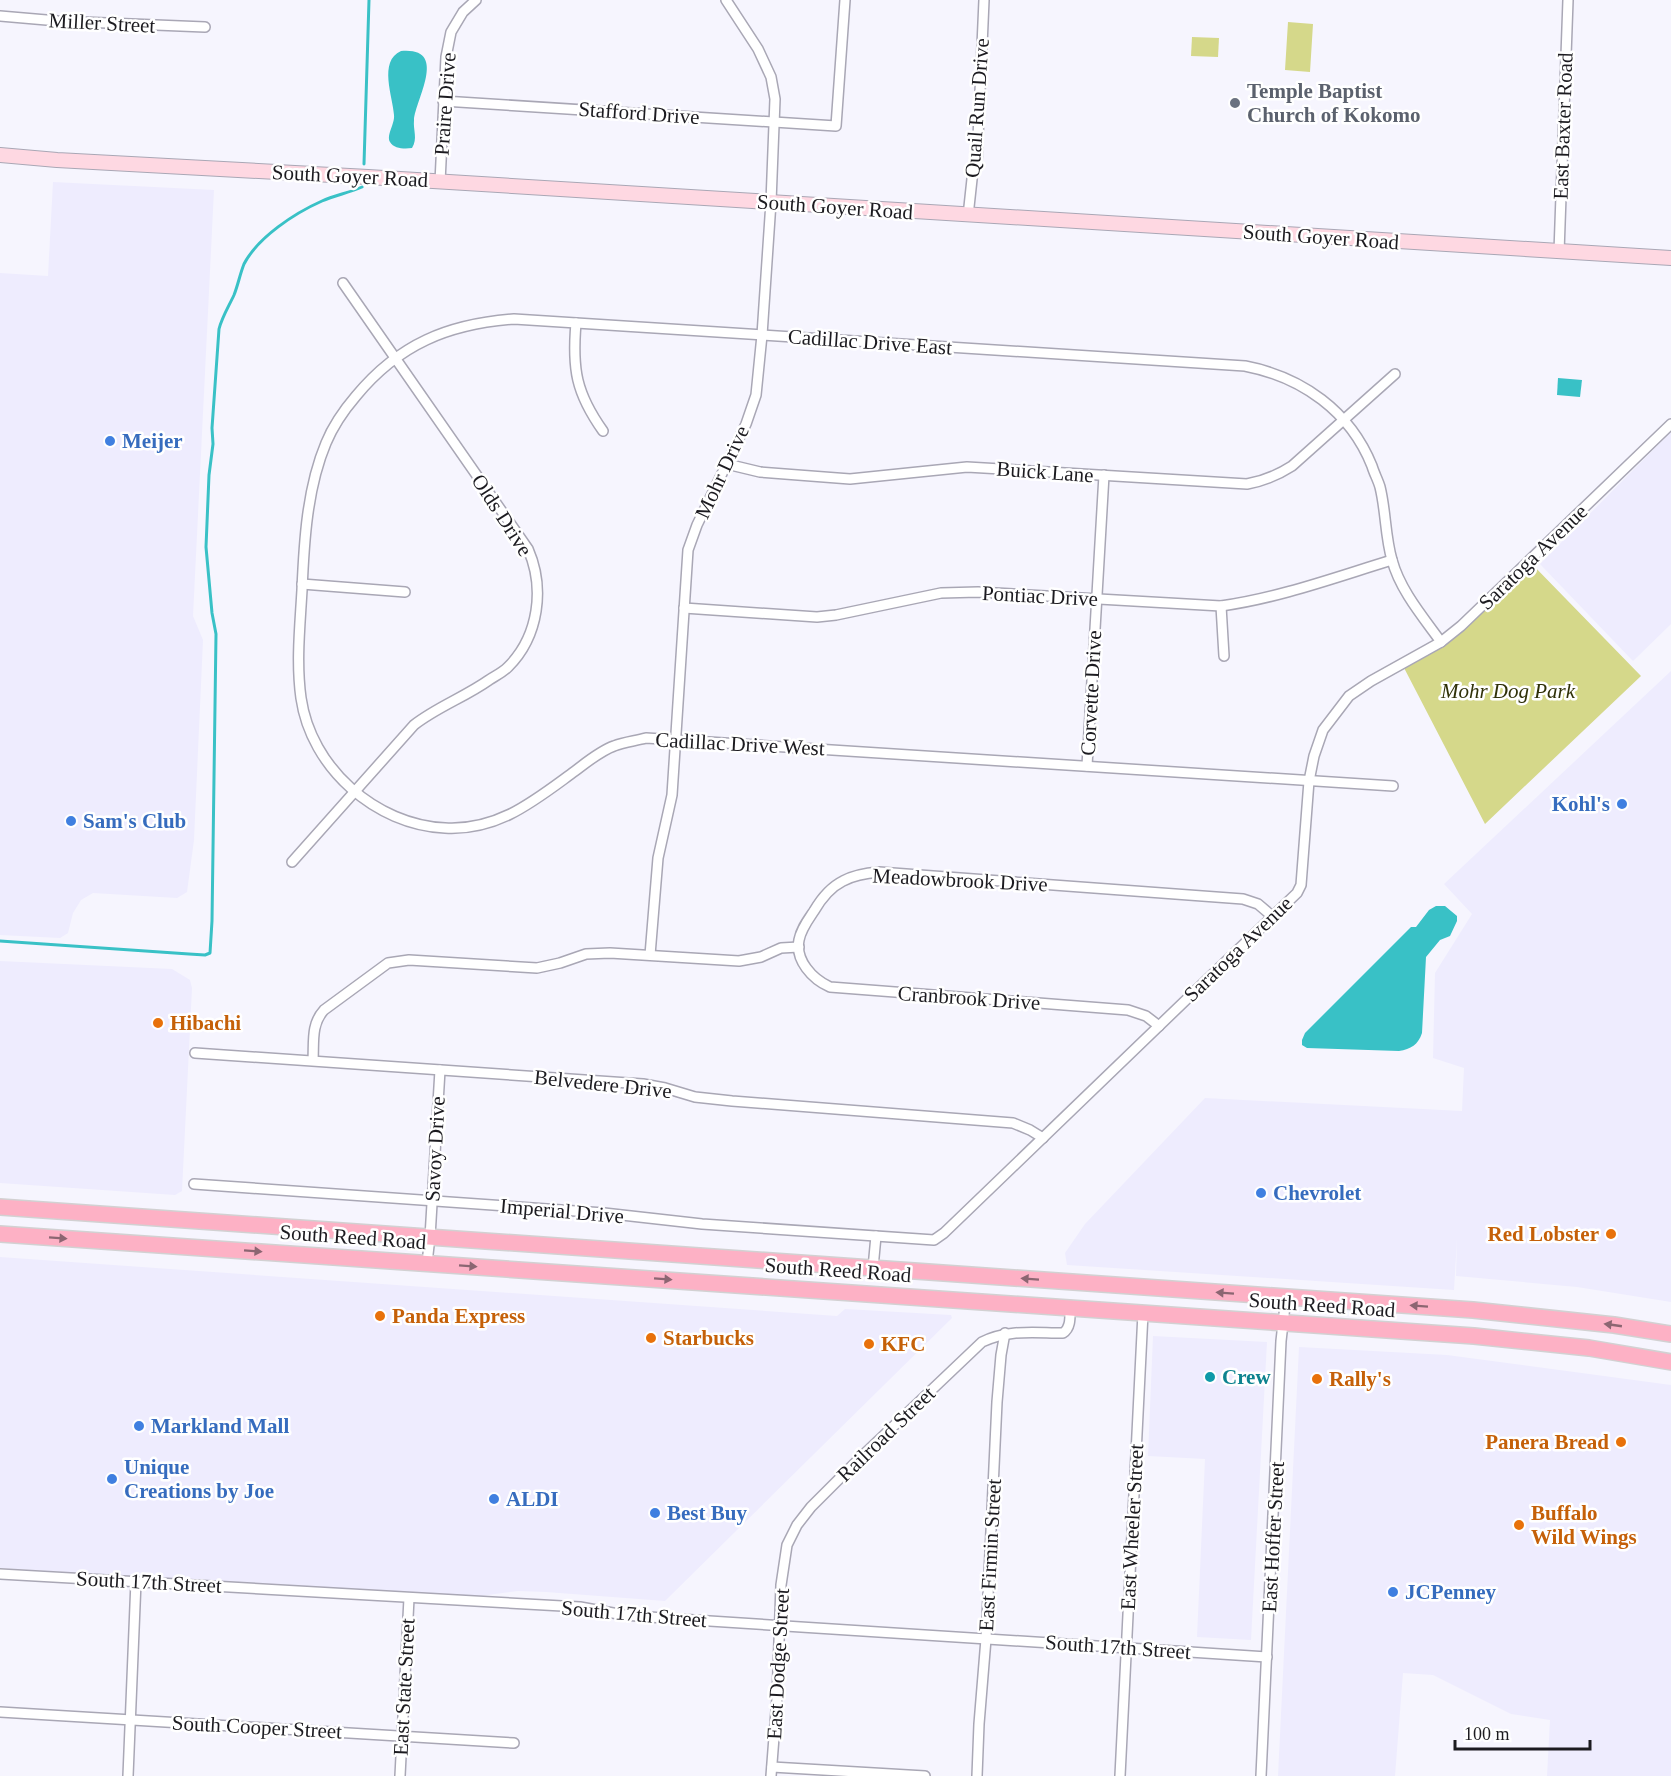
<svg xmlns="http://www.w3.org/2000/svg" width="1671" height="1776" viewBox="0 0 1671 1776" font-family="'Times New Roman',serif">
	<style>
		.built { fill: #eeecfe }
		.green { fill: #d5d88a }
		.water { fill: #39c1c6 }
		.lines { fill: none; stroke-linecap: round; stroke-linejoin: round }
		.stream { stroke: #39c1c6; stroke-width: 3 }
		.street-casing { stroke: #a9a7b5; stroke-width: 12 }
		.secondary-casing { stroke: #a9a7b5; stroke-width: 16 }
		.primary-casing { stroke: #d2d1d2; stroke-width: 18 }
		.street { stroke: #fff; stroke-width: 9 }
		.secondary { stroke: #fed8e2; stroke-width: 14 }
		.primary { stroke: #fdb1c5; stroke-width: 15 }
		.oneway { fill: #8c6672 }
		.worship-dot { fill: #6b7280; stroke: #fff; stroke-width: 2 }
		.shop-dot { fill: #3f7fe0; stroke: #fff; stroke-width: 2 }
		.food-dot { fill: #e8710a; stroke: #fff; stroke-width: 2 }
		.culture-dot { fill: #0f9aa8; stroke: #fff; stroke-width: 2 }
		.labels { text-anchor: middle; stroke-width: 5; stroke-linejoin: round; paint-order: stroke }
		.street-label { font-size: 21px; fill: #1c1b20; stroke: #fff }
		.worship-label { font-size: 21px; font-weight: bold; fill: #5b616d; stroke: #fff; text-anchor: start }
		.shop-label { font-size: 21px; font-weight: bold; fill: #366cbe; stroke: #fff; text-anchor: start }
		.park-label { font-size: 21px; font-style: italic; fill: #303109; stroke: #fff }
		.food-label { font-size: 21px; font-weight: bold; fill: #c56008; stroke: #fff; text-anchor: start }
		.culture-label { font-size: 21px; font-weight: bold; fill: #0d838f; stroke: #fff; text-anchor: start }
	</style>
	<rect width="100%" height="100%" fill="#f6f5fe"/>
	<!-- built -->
	<g class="built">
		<polygon points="53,182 214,190 193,616 203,640 194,840 187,892 177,898 93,893 81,900 73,913 68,933 60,938 0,935 0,273 48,276"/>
		<polygon points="1671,432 1671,624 1633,661 1540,564"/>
		<polygon points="1671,671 1671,1302 1577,1287 1456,1276 1457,1239 1454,1290 1067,1265 1065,1253 1085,1224 1205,1098 1462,1111 1464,1068 1433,1058 1435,973 1472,914 1444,884"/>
		<polygon points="0,961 172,969 190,980 192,988 182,1191 175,1195 0,1183"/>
		<polygon points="0,1257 837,1316 845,1309 951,1315 952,1318 665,1601 546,1592 518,1591 473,1597 0,1568"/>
		<polygon points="1153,1336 1267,1342 1251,1640 1197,1637 1205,1459 1148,1456"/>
		<polygon points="1299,1347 1447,1355 1671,1385 1671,1776 1547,1776 1550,1720 1511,1714 1433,1675 1403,1673 1395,1776 1278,1776"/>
	</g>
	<!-- green -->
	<g class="green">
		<polygon points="1288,22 1313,24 1310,72 1285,70"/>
		<polygon points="1192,37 1219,38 1218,57 1191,56"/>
		<polygon points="1529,561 1641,676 1485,824 1402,664 1441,642"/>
	</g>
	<!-- water -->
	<g class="water">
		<path d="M401 51C449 47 416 98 414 120 413 131 418 138 412 148 405 149 394 149 390 142 386 135 395 124 394 115 393 97 378 61 401 51Z"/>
		<polygon points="1558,378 1582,380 1580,397 1557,395"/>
		<path d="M1436 906H1445L1457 916V921L1450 936 1440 940 1426 957 1422 1033C1418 1045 1411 1049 1399 1051L1307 1048 1302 1045V1040L1305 1033 1411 927H1416L1429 910Z"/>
	</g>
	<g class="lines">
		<!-- stream -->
		<g class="stream">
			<polyline points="364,164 369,0"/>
			<path d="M0 941 189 954 205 955 210 953 212 921 216 634 212 613 206 547 209 475 213 444 212 428 219 329C222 317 229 306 234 295 238 285 240 274 244 264 258 237 295 213 322 201 335 195 349 193 362 187"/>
		</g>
		<!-- street casing -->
		<g class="street-casing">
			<g id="street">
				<polyline points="0,16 58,21 205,27"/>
				<polyline points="443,101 836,126 845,0"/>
				<polyline points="440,182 446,57 451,32 463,12 476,0"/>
				<polyline points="968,216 973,170 977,161 984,0"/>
				<polyline points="1559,252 1568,0"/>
				<path d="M576 323C572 369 576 393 603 431"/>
				<path d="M727 462 735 466 760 472 850 479 967 467 1247 484C1264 481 1278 475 1292 466L1395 374"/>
				<polyline points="302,584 405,592"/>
				<polyline points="1221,606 1224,656"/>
				<path d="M684 608 817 617 836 615 941 593 978 592 1221 606C1279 598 1336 577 1392 560"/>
				<polyline points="1087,766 1104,475"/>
				<path d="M1393 786 646 738C635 741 624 742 614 746 600 751 587 762 575 771 535 800 499 831 445 828 376 825 311 768 301 698 296 662 300 626 302 590 304 542 307 488 326 443 333 426 344 410 356 396 399 344 448 324 514 319L1245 366C1302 377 1350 411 1372 466 1374 473 1378 480 1380 487 1386 511 1385 536 1392 560 1400 590 1423 617 1441 642"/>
				<path d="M292 862 414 725C437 707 465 697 489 680 495 676 502 673 508 667 539 636 545 588 528 549L343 283"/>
				<polyline points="650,955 658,858 672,795 688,550 697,525 746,424 756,395 762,335 771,202 775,99 771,77 758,49 726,0"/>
				<path d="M1159 1026 1146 1016 1128 1010 830 987C812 979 795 960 799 940 801 929 808 920 814 911 821 899 831 887 843 881 854 875 866 873 879 872L1243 899 1258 904 1272 916"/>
				<polyline points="195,1053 643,1084 665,1088 695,1097 732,1101 1013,1123 1030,1130 1043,1138"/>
				<path d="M313 1060C314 1042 311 1024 324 1010L388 963 409 960 537 968 560 963 586 954 610 953 739 961 761 957 781 948 799 947"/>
				<polyline points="194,1184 604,1213 702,1224 934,1240 944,1233 1297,893 1301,885 1309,781 1314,756 1323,730 1349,696 1371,681 1441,642 1461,626 1671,424"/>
				<polyline points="427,1263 430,1237 440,1070"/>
				<polyline points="873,1268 876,1236"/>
				<polyline points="0,1574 580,1607 624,1615 663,1618 1267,1657"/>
				<polyline points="0,1712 514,1743"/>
				<polyline points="772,1767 925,1776"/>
				<polyline points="128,1776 136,1581"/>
				<polyline points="400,1776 409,1598"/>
				<path d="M771 1776 777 1698 781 1585 787 1545 797 1525 811 1507 860 1458 982 1342C1008 1329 1034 1333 1063 1333 1071 1328 1070 1317 1070 1308"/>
				<polyline points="977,1776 979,1724 986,1639 997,1402 1001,1355 1005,1333"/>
				<polyline points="1120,1776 1143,1313"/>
				<polyline points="1261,1776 1281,1341 1286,1297"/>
			</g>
		</g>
		<!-- secondary casing -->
		<g class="secondary-casing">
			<polyline id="secondary" points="0,155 57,160 368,177 1671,258"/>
		</g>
		<!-- primary casing -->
		<g class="primary-casing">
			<g id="primary">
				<polyline points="0,1207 1473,1310 1614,1325 1671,1334"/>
				<polyline points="0,1234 1474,1336 1589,1348 1671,1362"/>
			</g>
		</g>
		<!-- street -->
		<use href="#street" class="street"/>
		<!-- secondary -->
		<use href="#secondary" class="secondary"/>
		<!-- primary -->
		<use href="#primary" class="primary"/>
	</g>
	<!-- one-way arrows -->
	<defs><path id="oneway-solid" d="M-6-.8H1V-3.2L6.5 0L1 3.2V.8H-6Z" transform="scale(1.5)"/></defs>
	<g class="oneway">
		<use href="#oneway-solid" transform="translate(58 1238) rotate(4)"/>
		<use href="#oneway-solid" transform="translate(253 1251) rotate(4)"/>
		<use href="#oneway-solid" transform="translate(468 1266) rotate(4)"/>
		<use href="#oneway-solid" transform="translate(663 1279) rotate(4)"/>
		<use href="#oneway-solid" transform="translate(1030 1279) rotate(-176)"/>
		<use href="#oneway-solid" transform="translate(1225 1293) rotate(-176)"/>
		<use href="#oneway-solid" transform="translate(1419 1306) rotate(-176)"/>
		<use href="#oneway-solid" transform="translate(1613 1325) rotate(-172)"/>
	</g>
	<!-- markers -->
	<circle class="worship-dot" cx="1235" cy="103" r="6"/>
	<g class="shop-dot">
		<circle cx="110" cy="441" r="6"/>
		<circle cx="1622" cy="804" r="6"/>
		<circle cx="71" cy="821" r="6"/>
		<circle cx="1261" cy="1193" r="6"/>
		<circle cx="139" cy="1426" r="6"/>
		<circle cx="112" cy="1479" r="6"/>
		<circle cx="494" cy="1499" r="6"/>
		<circle cx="655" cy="1513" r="6"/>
		<circle cx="1393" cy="1592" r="6"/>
	</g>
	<g class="food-dot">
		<circle cx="158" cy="1023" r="6"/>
		<circle cx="1611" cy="1234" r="6"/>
		<circle cx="380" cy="1316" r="6"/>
		<circle cx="651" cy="1338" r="6"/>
		<circle cx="869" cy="1344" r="6"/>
		<circle cx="1317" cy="1379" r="6"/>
		<circle cx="1621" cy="1442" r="6"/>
		<circle cx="1519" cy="1525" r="6"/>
	</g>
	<circle class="culture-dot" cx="1210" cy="1377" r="6"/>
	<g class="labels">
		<!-- street labels -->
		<g class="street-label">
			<text transform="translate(102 23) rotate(3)" y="7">Miller Street</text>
			<text transform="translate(445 104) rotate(-86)" y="7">Praire Drive</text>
			<text transform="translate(977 108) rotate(-86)" y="7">Quail Run Drive</text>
			<text transform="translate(639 113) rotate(4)" y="7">Stafford Drive</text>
			<text transform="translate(1563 126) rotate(-88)" y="7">East Baxter Road</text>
			<text transform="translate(350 176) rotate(3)" y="7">South Goyer Road</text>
			<text transform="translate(835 207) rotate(4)" y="7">South Goyer Road</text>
			<text transform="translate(1321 237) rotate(4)" y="7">South Goyer Road</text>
			<text transform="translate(870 342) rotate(4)" y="7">Cadillac Drive East</text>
			<text transform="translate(722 472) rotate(-65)" y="7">Mohr Drive</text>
			<text transform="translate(1045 472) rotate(4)" y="7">Buick Lane</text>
			<text transform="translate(502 515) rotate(57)" y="7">Olds Drive</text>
			<text transform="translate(1533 557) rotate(-44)" y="7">Saratoga Avenue</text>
			<text transform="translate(1040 596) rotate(3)" y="7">Pontiac Drive</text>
			<text transform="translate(1091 693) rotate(-87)" y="7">Corvette Drive</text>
			<text transform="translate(740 744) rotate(3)" y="7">Cadillac Drive West</text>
			<text transform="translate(960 880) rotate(3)" y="7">Meadowbrook Drive</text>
			<text transform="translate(1238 949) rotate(-44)" y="7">Saratoga Avenue</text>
			<text transform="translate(969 998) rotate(4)" y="7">Cranbrook Drive</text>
			<text transform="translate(603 1084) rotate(6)" y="7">Belvedere Drive</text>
			<text transform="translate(435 1149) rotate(-87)" y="7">Savoy Drive</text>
			<text transform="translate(562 1211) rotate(5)" y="7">Imperial Drive</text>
			<text transform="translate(353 1237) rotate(4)" y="7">South Reed Road</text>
			<text transform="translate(838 1270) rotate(4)" y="7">South Reed Road</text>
			<text transform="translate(1322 1305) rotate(4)" y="7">South Reed Road</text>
			<text transform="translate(886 1434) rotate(-44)" y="7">Railroad Street</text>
			<text transform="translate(1132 1527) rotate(-87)" y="7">East Wheeler Street</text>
			<text transform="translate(1273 1537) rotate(-87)" y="7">East Hoffer Street</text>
			<text transform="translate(990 1555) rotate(-87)" y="7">East Firmin Street</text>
			<text transform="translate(149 1582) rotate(3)" y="7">South 17th Street</text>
			<text transform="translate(634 1614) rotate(5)" y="7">South 17th Street</text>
			<text transform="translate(1118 1647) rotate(4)" y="7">South 17th Street</text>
			<text transform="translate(778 1664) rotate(-87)" y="7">East Dodge Street</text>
			<text transform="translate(404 1687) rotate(-87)" y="7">East State Street</text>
			<text transform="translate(257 1727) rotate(3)" y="7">South Cooper Street</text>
		</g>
		<!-- worship labels -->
		<g class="worship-label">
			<text x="1247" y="98">Temple Baptist<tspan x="1247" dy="24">Church of Kokomo</tspan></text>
		</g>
		<!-- shop labels -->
		<g class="shop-label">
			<text x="122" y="448">Meijer</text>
			<text x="1610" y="811" text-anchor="end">Kohl's</text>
			<text x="83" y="828">Sam's Club</text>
			<text x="1273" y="1200">Chevrolet</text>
			<text x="151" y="1433">Markland Mall</text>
			<text x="124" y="1474">Unique<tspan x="124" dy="24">Creations by Joe</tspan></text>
			<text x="506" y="1506">ALDI</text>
			<text x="667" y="1520">Best Buy</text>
			<text x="1405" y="1599">JCPenney</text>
		</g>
		<!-- park labels -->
		<g class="park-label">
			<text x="1508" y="698">Mohr Dog Park</text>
		</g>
		<!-- food labels -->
		<g class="food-label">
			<text x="170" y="1030">Hibachi</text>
			<text x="1599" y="1241" text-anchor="end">Red Lobster</text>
			<text x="392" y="1323">Panda Express</text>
			<text x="663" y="1345">Starbucks</text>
			<text x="881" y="1351">KFC</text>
			<text x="1329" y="1386">Rally's</text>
			<text x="1609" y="1449" text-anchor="end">Panera Bread</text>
			<text x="1531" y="1520">Buffalo<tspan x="1531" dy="24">Wild Wings</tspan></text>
		</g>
		<!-- culture labels -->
		<g class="culture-label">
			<text x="1222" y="1384">Crew</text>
		</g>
	</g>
	<!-- scale -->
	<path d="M1455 1740v9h135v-9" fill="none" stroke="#1c1b20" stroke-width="3"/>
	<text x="1464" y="1740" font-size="18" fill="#1c1b20" stroke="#ffffff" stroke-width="4.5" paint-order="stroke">100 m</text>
</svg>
